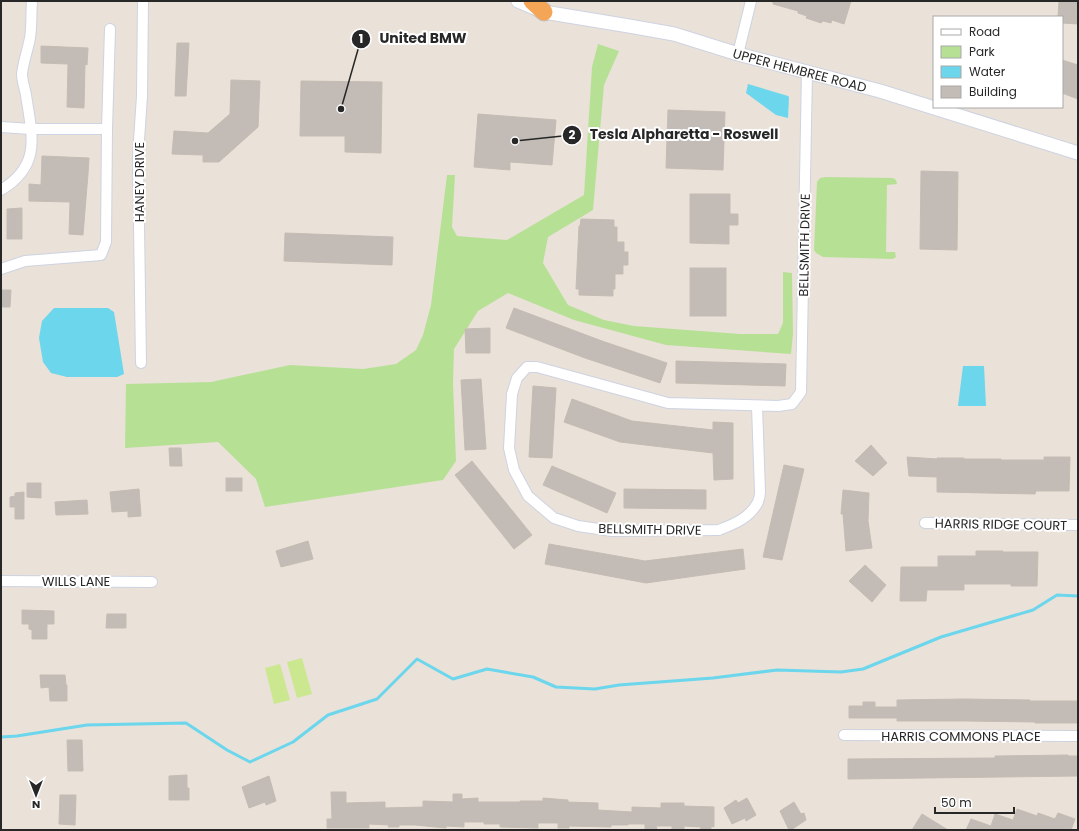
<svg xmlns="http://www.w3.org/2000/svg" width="1079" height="831" viewBox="0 0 1079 831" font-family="Poppins,sans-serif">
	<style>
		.green { fill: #b6e195 }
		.pitch { fill: #cbe891 }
		.water { fill: #6bd6ec }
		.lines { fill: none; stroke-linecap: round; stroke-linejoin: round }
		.stream { stroke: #6bd6ec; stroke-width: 3 }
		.building { fill: #c2bbb6; stroke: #c5bdb3 }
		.minor-casing { stroke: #ced3e1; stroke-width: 12 }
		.tertiary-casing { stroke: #ced3e1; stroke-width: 15 }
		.trunk-casing { stroke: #c3c3c3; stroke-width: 19 }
		.minor { stroke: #fff; stroke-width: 10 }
		.tertiary { stroke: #fff; stroke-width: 13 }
		.trunk { stroke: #f5a556; stroke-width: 17 }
		.labels { text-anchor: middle; stroke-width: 4; stroke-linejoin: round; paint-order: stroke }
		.street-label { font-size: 13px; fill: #272727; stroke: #fff }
		.leader { fill: none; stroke: #272727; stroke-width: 1.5 }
		.callout-dot { fill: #272727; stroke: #fff; stroke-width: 1.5 }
		.mark-label { font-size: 12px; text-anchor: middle; font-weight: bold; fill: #fff }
		.callout-label { font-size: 14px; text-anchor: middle; font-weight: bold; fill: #272727; stroke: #fff; stroke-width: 4; stroke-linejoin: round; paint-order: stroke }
	</style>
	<rect width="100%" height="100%" fill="#eae1d9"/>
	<!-- green -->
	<g class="green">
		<polygon points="598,44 619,51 604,85 593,210 548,237 543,263 568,305 604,320 634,326 740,334 778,334 783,323 783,272 792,273 793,334 791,354 666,345 574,320 508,293 478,311 454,349 453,383 456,461 443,480 265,507 256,479 218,442 125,448 126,384 211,382 290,365 363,369 396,364 416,350 423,335 431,305 447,175 455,175 452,227 457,236 507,240 584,195 592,67"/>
		<polygon points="826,177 893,178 896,180 897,184 887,185 886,252 895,252 896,257 893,259 823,257 816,253 814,250 817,182 820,178"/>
	</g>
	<!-- pitch -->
	<g class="pitch">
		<polygon points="302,658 312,694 297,698 287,662"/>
		<polygon points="280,664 290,700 274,704 265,668"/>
	</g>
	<!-- water -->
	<g class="water">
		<polygon points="748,84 788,96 789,97 788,118 776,115 746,93"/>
		<polygon points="54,308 108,308 114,312 124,374 117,377 67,377 51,373 43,362 39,338 42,321"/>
		<polygon points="963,366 984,366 986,406 958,406"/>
	</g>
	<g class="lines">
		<!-- stream -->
		<polyline class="stream" points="1,737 17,736 87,725 186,723 227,750 250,762 293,742 328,715 377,699 417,659 453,679 487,669 533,677 556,687 595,689 619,685 713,678 777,670 841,672 863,669 941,637 1033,610 1057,595 1078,596"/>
	</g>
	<!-- building -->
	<g class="building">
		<polygon points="773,1 851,1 844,24 832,20 831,23 823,21 821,23 806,18 807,16 798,13 798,11 773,4"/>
		<polygon points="1059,1 1078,1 1078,24 1062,23 1062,17 1058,17"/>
		<polygon points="177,43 189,43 186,96 175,96"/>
		<polygon points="41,46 88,48 87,65 85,64 84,108 67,107 68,64 41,63"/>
		<polygon points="1062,60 1078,65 1078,99 1062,93"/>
		<polygon points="231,80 260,81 258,127 219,162 203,162 203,155 172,154 174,131 208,133 230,114"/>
		<polygon points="301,81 382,82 381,153 345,152 345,136 300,136"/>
		<polygon points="668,110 725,112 723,170 666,168"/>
		<polygon points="478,114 556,120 552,165 510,162 510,170 474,167"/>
		<polygon points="42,156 89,158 88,174 83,235 69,234 70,202 29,201 29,184 41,185"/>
		<polygon points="921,171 958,172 957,250 920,249"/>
		<polygon points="690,194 730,194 730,214 738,214 738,225 729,225 729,244 690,243"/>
		<polygon points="22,208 22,239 7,239 7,209"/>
		<polygon points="581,219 614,220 614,227 617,227 617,242 624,242 624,252 628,252 628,265 623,265 623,274 615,274 615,289 613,289 613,296 579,295 579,289 576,289 579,226 580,226"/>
		<polygon points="285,233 393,237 392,265 284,261"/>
		<rect x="690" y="268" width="36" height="48"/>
		<polygon points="1,290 11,290 10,307 1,307"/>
		<polygon points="514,308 602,341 667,363 660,383 585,358 506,328"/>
		<polygon points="490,328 490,353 466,353 465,329"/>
		<polygon points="676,361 786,364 785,386 676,383"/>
		<polygon points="481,379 486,449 465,450 461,380"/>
		<polygon points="533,386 556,388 552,458 529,457"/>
		<polygon points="572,399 632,421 713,430 713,422 733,423 733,479 714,480 713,453 620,442 564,422"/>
		<polygon points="871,445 887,463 873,476 855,461"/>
		<polygon points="169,448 181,448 182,466 170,466"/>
		<polygon points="907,457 937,459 937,458 964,458 964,459 1001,459 1001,460 1044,460 1044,457 1070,457 1069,491 1036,491 1035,494 937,492 937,477 909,476"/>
		<polygon points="472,461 532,535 514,549 455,475"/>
		<polygon points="784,465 804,469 782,560 763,557"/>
		<polygon points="552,466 616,493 607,513 543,485"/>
		<rect x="226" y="478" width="16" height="13"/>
		<polygon points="27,483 41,483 41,498 27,497"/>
		<polygon points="139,489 141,516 128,517 128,511 112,512 110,492"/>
		<polygon points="624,489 706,490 706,509 624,508"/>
		<polygon points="843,490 869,493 868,521 872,548 846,551 843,514 841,514"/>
		<polygon points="24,492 24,519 15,519 15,507 10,507 10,497 15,496 15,493"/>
		<polygon points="87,500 88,514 56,515 55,502"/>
		<polygon points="308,541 313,559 281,567 276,551"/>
		<polygon points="549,544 645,561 743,549 745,569 646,583 545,564"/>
		<polygon points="976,551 1003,551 1002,552 1038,552 1037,586 1011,586 1011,584 964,584 964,590 927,590 926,601 900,601 901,567 938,567 938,556 976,556"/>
		<polygon points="865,565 886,585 872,602 849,581"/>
		<polygon points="22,610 54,611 54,624 47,624 47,639 32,639 32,630 29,629 29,624 22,624"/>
		<polygon points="107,614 126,614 126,628 106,628"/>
		<polygon points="40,675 65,675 66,685 67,685 67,701 50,701 49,687 41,688"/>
		<polygon points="965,699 1030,700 1030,701 1078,701 1078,723 1035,723 1035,722 965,721 897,721 897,718 849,718 849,706 863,706 863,702 875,702 875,707 897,707 897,700"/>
		<polygon points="67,740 82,740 83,771 68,771"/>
		<polygon points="1068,755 1068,756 1078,756 1078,776 848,779 848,759 995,758 995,756"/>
		<polygon points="187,775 187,788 189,788 189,800 169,800 169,776"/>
		<polygon points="269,776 276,801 266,805 265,802 249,808 242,787"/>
		<polygon points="331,792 346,792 346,803 385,802 385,808 423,807 423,801 453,802 453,794 462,794 462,799 478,798 478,802 520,802 520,801 543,801 543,798 568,800 568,802 598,803 598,810 632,812 632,807 661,808 661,803 684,803 684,806 714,807 714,827 711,826 711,829 701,829 700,827 684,826 684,829 672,829 672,826 656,826 657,829 645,829 645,824 628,824 628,825 611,825 611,827 569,826 569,828 558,828 558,823 538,823 538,828 500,827 500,824 484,824 484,822 464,822 464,827 446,826 446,828 415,825 399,825 399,827 388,827 389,825 369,824 369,828 327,828 327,819 332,819"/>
		<polygon points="60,795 76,795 75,825 59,824"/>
		<polygon points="747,798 756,815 746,821 745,818 732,824 724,808 736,800 738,803"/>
		<polygon points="794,802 801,814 804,813 806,820 791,830 789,830 780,811"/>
		<polygon points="1017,809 1037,816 1038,813 1055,819 1058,813 1075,819 1071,830 966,830 971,819 991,826 995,814 1013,820"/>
		<polygon points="922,814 948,830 912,830"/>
	</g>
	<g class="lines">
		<!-- minor casing -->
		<g class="minor-casing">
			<g id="minor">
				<polyline points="738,54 751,1"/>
				<polyline points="1,127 31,129 107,129"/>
				<path d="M1 190C42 165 32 136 26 95 25 89 22 81 22 74 23 63 28 49 30 38 32 26 31 13 32 1"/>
				<polyline points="1,269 25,261 101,255 106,242 107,129 110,29"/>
				<polyline points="141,363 138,155 142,96 143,1"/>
				<path d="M757 406 760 492C760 495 759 499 758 502 750 518 734 524 719 530L612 531 578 526 554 518 528 496 514 470 509 448 512 394 517 378 527 367H537L668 403 778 406 792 404 801 392 807 72"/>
				<polyline points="925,523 1078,525"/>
				<polyline points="1,581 152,582"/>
				<polyline points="844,735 1078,736"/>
			</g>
		</g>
		<!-- tertiary casing -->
		<g class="tertiary-casing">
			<g id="tertiary">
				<path id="s1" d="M518 1 544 12 629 26 674 34 738 54 880 91 1078 153"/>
			</g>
		</g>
		<!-- trunk casing -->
		<g class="trunk-casing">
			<polyline id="trunk" points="532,1 544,12"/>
		</g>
		<!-- minor -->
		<use href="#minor" class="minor"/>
		<!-- tertiary -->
		<use href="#tertiary" class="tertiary"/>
		<!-- trunk -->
		<use href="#trunk" class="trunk"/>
	</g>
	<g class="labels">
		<!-- street labels -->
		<g class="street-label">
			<text dy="5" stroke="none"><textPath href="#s1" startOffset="291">UPPER HEMBREE ROAD</textPath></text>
			<text transform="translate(139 182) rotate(-90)" y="5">HANEY DRIVE</text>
			<text transform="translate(804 245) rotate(-89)" y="5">BELLSMITH DRIVE</text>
			<text transform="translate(1001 524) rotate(1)" y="5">HARRIS RIDGE COURT</text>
			<text transform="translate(650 529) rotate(1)" y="5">BELLSMITH DRIVE</text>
			<text x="76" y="586">WILLS LANE</text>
			<text x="961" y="741">HARRIS COMMONS PLACE</text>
		</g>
	</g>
	<!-- callouts -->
	<path class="leader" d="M341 109L361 39M515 141L572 135"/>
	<g class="callout-dot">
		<circle cx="341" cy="109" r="4"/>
		<circle cx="515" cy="141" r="4"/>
		<circle cx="361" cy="39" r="10"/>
		<circle cx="572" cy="135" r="10"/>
	</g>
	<g class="mark-label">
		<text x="361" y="43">1</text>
		<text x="572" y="139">2</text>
	</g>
	<g class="callout-label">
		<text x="423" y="43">United BMW</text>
		<text x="684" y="139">Tesla Alpharetta - Roswell</text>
	</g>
	<!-- border -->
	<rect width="1079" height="831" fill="none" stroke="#272727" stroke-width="4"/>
	<!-- legend -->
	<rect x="933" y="16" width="130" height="92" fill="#ffffff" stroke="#a9a9a9"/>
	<rect x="941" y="29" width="20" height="6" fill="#ffffff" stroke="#a9a9a9"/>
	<text x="969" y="36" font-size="12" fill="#272727">Road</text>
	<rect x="941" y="46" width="20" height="12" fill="#b6e195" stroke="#a9a9a9"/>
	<text x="969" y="56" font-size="12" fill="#272727">Park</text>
	<rect x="941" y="66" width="20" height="12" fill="#6bd6ec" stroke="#a9a9a9"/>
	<text x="969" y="76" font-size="12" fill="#272727">Water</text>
	<rect x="941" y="86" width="20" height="12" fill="#c2bbb6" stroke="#a9a9a9"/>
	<text x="969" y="96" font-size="12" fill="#272727">Building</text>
	<!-- north arrow -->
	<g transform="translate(36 795) rotate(180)" stroke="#ffffff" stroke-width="3" paint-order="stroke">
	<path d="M0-3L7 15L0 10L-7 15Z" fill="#272727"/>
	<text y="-6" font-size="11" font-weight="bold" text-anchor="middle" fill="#272727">N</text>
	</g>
	<!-- scale -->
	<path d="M935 807v6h79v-6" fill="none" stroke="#272727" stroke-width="2"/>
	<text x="941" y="807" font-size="12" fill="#272727" stroke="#ffffff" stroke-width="3" paint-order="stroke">50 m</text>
</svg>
